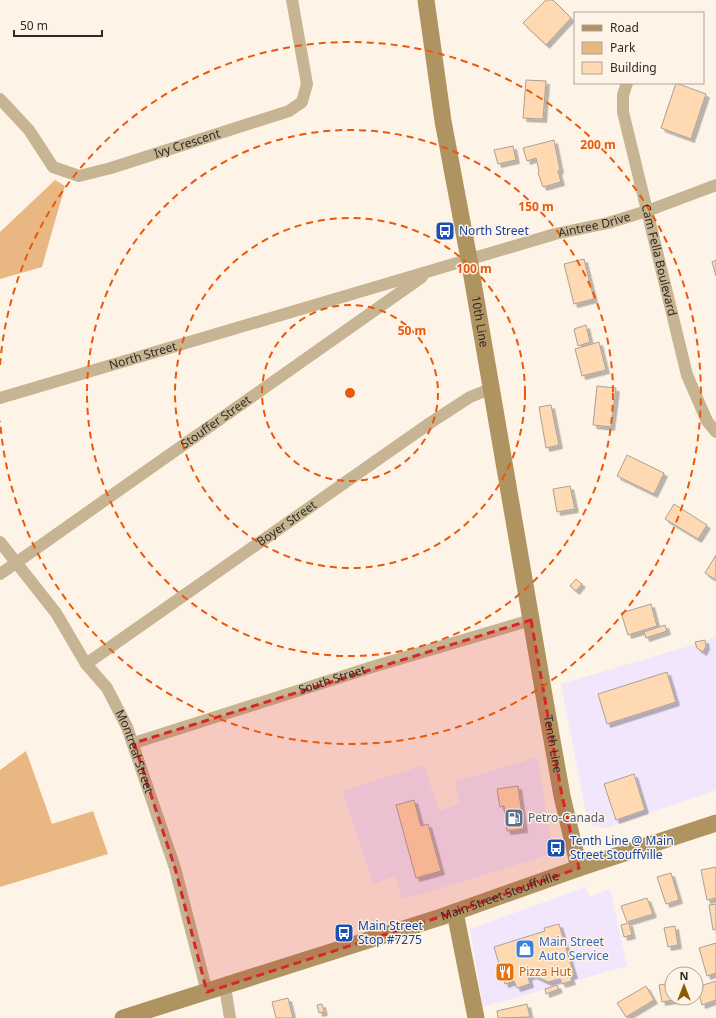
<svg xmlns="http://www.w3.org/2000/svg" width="716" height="1018" viewBox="0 0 716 1018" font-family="'Noto Sans',sans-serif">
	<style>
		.commercial { fill: #f1e6fb }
		.green { fill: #e9b882 }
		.building { fill: #fed9b1; stroke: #aba196; filter: url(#shadow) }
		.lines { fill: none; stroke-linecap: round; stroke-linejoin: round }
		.street { stroke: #c6b492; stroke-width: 12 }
		.secondary { stroke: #af9361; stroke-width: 17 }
		.marked { fill: #d62828; fill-opacity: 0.2; stroke: #d62828; stroke-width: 3; stroke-dasharray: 8 5; stroke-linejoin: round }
		.ring { fill: none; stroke: #e8590c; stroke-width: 2; stroke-dasharray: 7 5 }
		.labels { text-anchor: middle; stroke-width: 3; stroke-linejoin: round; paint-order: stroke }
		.street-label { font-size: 12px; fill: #2f2b26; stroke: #fef3e7 }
		.transit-label { font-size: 12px; fill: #164399; stroke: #fef3e7; text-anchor: start }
		.service-label { font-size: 12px; fill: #4e5e75; stroke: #fef3e7; text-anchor: start }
		.shop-label { font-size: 12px; fill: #366cbe; stroke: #fef3e7; text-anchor: start }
		.food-label { font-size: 12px; fill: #c56008; stroke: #fef3e7; text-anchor: start }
		.centre { fill: #e8590c; stroke: #fef3e7; stroke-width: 2 }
		.ring-label { font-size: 12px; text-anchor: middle; font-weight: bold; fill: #e8590c; stroke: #fef3e7; stroke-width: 3; stroke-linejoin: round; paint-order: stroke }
	</style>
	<defs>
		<filter id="shadow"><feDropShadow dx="3.5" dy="3.5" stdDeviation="0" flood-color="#0004"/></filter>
	</defs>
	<rect width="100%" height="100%" fill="#fef3e7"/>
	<!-- commercial -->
	<g class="commercial">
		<polygon points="716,638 716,790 606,828 591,825 587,818 561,684"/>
		<polygon points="537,757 553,853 462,882 402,899 396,876 373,884 342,791 424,765 439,811 460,804 455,782"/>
		<polygon points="586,887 589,897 610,889 627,966 483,1007 470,929"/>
	</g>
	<!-- green -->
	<g class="green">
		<polygon points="55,180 65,186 42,267 0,279 0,232"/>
		<polygon points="26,751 52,824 93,811 108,854 0,887 0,770"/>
	</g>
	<!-- building -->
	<g class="building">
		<polygon points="546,0 553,0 571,18 546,45 523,23"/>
		<polygon points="526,80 546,81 543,119 523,118"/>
		<polygon points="676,83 706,94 691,139 661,128"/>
		<polygon points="554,140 560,170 558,171 561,182 543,187 538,173 539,171 536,158 527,161 523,148"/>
		<polygon points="513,146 516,160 498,164 494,150"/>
		<polygon points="584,259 594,299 574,304 564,264"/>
		<polygon points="716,260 716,276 712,262"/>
		<polygon points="586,325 590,342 578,346 574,329"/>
		<polygon points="599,342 606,370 582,376 575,349"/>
		<polygon points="597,386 616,388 611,427 593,425"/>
		<polygon points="551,405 559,445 546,448 539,407"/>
		<polygon points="627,455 664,473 654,494 617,476"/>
		<polygon points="570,486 575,509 557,512 553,489"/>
		<polygon points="674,504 707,525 698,539 665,519"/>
		<polygon points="716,555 716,580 705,573"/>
		<polygon points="576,579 582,584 576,591 570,586"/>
		<polygon points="651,604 657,626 628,635 621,613"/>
		<polygon points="665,625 667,631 646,638 644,632"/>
		<polygon points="705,640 706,646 703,652 697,648 695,642"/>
		<polygon points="667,672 676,702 607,724 598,694"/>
		<polygon points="634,774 645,810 616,820 604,784"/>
		<polygon points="518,786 524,829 507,831 504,806 500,807 497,789"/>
		<polygon points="414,800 421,826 428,824 441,871 416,878 396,805"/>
		<polygon points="716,867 716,898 707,900 701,870"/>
		<polygon points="671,873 679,900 666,904 657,877"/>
		<polygon points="647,898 653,914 627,922 621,906"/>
		<polygon points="716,904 716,929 713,930 709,905"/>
		<polygon points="629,923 632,935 624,937 621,925"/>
		<polygon points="559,924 574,975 570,976 572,981 562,984 560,979 548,982 533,975 528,977 530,984 517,988 514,981 505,984 494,947 545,931 544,928"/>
		<polygon points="675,926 678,945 668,947 664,928"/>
		<polygon points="716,943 716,973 707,976 699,948"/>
		<polygon points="716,981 716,1000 702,1005 697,987"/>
		<polygon points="672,983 672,998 685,998 662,1002 659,985"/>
		<polygon points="557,985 559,989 546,994 545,989"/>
		<polygon points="646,986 654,1000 626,1017 617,1003"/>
		<polygon points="288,998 293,1018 276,1018 272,1002"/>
		<polygon points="322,1004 324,1012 319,1013 317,1005"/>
		<polygon points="527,1004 530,1017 498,1018 497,1011"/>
	</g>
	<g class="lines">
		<!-- street -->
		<g class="street">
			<path id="s1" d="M627 83 623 95V112L687 375 707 421 716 432"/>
			<path id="s2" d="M0 99 29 130 53 167 79 176 111 168 289 111 302 102 307 84 292 0"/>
			<path id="s3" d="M0 398 555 234 608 223 647 211 716 185"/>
			<path id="s4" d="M0 542 56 613 86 664 107 688 127 727 175 868 207 992"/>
			<path id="s5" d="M0 574 422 277"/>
			<path id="s6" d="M86 664 430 423 470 397 490 389"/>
			<path id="s7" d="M134 743 372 667 531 620"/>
			<polyline points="225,987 230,1018"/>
		</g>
		<!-- secondary -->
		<g class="secondary">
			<path id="s8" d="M426 0 443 121 469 259 545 701 562 796 579 868"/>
			<polyline points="455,912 476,1018"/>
			<path id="s9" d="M123 1018 441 917 579 868 716 823"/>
		</g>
	</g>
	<!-- marked area -->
	<path class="marked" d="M531 620 562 796 579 868 455 912 207 992 175 868 134 743Z"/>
	<!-- distance rings -->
	<g class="ring">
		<circle cx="350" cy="393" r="88"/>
		<circle cx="350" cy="393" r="175"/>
		<circle cx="350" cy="393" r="263"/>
		<path d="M0 365A351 351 0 1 1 0 421"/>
	</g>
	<!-- icons -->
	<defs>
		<g id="bus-square" transform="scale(1)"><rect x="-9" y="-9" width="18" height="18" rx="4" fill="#1a4fb4" stroke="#fef3e7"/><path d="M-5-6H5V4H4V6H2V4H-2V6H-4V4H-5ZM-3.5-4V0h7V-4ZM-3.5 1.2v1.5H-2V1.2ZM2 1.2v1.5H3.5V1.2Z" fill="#fff"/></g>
		<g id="fuel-square" transform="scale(1)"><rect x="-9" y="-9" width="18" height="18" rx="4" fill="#5c6f8a" stroke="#fef3e7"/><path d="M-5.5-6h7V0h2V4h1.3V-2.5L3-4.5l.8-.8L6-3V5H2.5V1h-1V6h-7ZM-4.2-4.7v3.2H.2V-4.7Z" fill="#fff"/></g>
		<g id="shop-square" transform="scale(1)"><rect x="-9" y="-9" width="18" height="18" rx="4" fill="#3f7fe0" stroke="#fef3e7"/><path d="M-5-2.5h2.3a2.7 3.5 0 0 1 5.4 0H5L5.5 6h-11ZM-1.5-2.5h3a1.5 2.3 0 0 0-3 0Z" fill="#fff"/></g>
		<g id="restaurant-square" transform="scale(1)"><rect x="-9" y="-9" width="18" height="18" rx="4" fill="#e8710a" stroke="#fef3e7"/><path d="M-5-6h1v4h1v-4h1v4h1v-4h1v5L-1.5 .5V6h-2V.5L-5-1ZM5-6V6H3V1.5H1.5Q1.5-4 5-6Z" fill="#fff"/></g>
	</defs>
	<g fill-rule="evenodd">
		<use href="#bus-square" x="445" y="231"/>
		<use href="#fuel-square" x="514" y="818"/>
		<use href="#bus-square" x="556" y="848"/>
		<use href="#bus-square" x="344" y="933"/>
		<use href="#shop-square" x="525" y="949"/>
		<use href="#restaurant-square" x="505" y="972"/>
	</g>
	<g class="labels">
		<!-- street labels -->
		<g class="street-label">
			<text dy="4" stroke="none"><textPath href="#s2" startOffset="227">Ivy Crescent</textPath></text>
			<text dy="4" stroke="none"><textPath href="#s3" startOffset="619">Aintree Drive</textPath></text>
			<text dy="4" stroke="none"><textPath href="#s1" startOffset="182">Cam Fella Boulevard</textPath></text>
			<text dy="4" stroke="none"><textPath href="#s8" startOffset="326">10th Line</textPath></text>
			<text dy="4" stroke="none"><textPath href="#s3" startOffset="149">North Street</textPath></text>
			<text dy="4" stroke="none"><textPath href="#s5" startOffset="264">Stouffer Street</textPath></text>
			<text dy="4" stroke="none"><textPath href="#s6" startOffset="245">Boyer Street</textPath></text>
			<text dy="4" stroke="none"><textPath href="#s7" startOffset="208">South Street</textPath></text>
			<text dy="4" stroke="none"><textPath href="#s8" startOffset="755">Tenth Line</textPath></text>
			<text dy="4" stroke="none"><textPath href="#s4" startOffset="251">Montreal Street</textPath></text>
			<text dy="4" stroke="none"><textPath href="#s9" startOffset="396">Main Street Stouffville</textPath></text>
		</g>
		<!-- transit labels -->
		<g class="transit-label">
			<text x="459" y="235">North Street</text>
			<text x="570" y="845">Tenth Line @ Main<tspan x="570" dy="14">Street Stouffville</tspan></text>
			<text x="358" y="930">Main Street<tspan x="358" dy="14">Stop #7275</tspan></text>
		</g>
		<!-- service labels -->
		<g class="service-label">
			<text x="528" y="822">Petro-Canada</text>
		</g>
		<!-- shop labels -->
		<g class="shop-label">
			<text x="539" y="946">Main Street<tspan x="539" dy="14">Auto Service</tspan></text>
		</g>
		<!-- food labels -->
		<g class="food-label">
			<text x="519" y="976">Pizza Hut</text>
		</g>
	</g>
	<circle cx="350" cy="393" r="6" class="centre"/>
	<g class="ring-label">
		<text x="598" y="149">200 m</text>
		<text x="536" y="211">150 m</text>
		<text x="474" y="273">100 m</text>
		<text x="412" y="335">50 m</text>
	</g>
	<!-- legend -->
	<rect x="574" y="12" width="130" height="72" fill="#fef3e7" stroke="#aba39a"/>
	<rect x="582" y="25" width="20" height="6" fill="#af9361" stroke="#aba39a"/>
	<text x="610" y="32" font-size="12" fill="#2f2b26">Road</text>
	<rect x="582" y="42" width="20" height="12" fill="#e9b882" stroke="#aba39a"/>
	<text x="610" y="52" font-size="12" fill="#2f2b26">Park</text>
	<rect x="582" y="62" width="20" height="12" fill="#fed9b1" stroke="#aba39a"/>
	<text x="610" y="72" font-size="12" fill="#2f2b26">Building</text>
	<!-- north arrow -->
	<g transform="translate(684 986)"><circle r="19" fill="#fef3e7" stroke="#aba39a"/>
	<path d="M0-3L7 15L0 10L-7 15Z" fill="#8b5b03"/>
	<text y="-6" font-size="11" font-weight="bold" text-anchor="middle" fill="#2f2b26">N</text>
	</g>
	<!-- scale -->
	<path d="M14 30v6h88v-6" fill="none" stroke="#2f2b26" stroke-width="2"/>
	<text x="20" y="30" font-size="12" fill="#2f2b26" stroke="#fef3e7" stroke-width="3" paint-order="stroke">50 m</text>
</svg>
